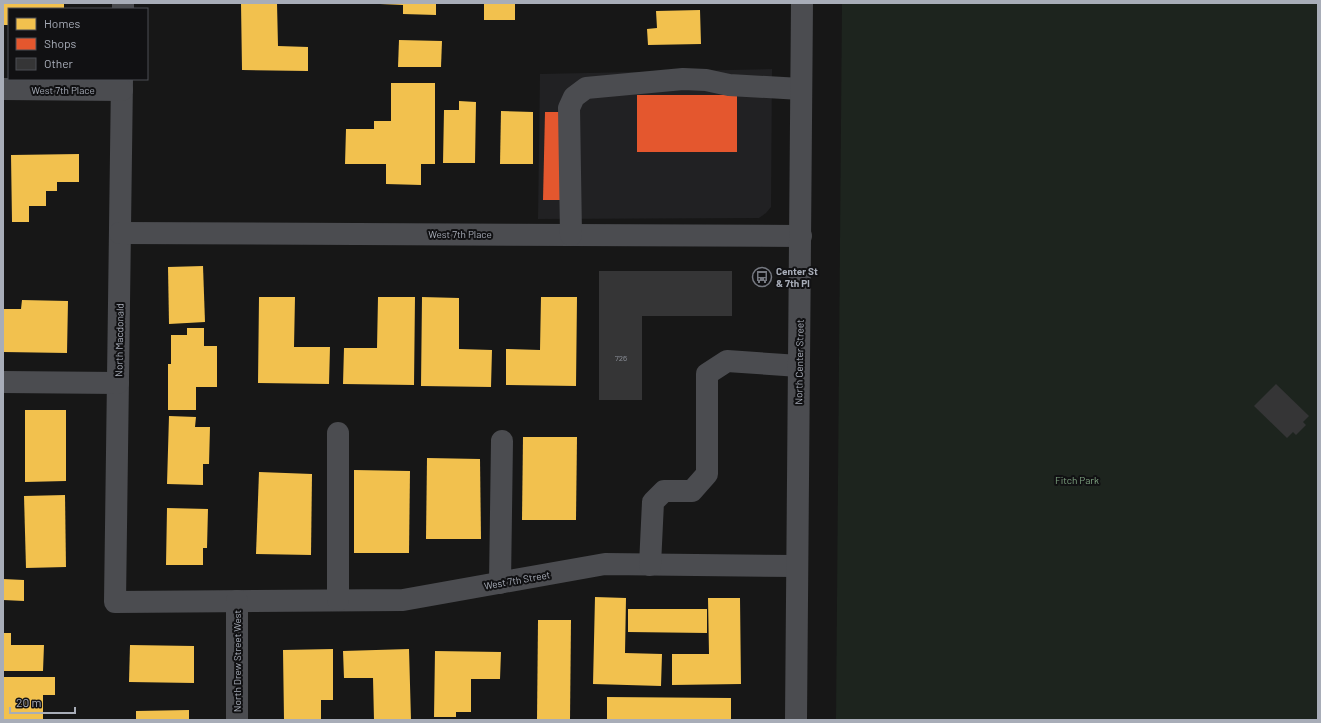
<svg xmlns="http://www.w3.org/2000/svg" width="1321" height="723" viewBox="0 0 1321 723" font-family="Barlow,sans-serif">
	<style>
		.built { fill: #212123 }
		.green { fill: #1d241e }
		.homes { fill: #f2c14e }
		.shops { fill: #e4572e }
		.building { fill: #353536 }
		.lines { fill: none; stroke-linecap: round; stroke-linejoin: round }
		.minor { stroke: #4b4c50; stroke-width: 22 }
		.labels { text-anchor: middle; stroke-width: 4; stroke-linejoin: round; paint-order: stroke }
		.number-label { font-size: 8px; fill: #8b8f98 }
		.street-label { font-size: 10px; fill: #a8adb8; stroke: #111113 }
		.poi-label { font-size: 10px; font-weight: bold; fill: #a8adb8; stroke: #111113; text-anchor: start }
		.park-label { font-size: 10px; fill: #7fa381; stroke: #111113 }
	</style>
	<rect width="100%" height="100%" fill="#171717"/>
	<!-- built -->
	<polygon class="built" points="772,69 771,207 766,213 759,218 538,219 540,74"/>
	<!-- green -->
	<polygon class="green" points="842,3 1318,3 1318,720 836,720"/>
	<!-- homes -->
	<g class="homes">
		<polygon points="3,3 64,3 64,9 9,9 9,25 3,25"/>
		<polygon points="241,3 277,3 278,46 308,47 308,71 242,70"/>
		<polygon points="380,3 436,3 436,15 403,14 403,5 380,4"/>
		<rect x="484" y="3" width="31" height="17"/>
		<polygon points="700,10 701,44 648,45 647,29 657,28 656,11"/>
		<polygon points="399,40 442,41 441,67 398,67"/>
		<polygon points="391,83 435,83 435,164 421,164 421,185 386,184 386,164 345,164 346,129 374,129 374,121 391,121"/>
		<polygon points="459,101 476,102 475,163 443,163 444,110 459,110"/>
		<polygon points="501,111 533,112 533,164 500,164"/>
		<polygon points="79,154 79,182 57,182 57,191 46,191 46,206 29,206 29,222 12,222 11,155"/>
		<polygon points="203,266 205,322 169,324 168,267"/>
		<polygon points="259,297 295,297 294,347 330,347 329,384 258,383"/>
		<polygon points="378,297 415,297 414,385 343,384 344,348 377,348"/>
		<polygon points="422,297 459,298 459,349 492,350 491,387 421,386"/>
		<polygon points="541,297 577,297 576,386 506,385 506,349 540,350"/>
		<polygon points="22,300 68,301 67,353 3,352 3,309 21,309"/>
		<polygon points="187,328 204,328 204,346 217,346 217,387 196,387 196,410 168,410 168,364 171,364 171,335 187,335"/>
		<polygon points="25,410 66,410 66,481 25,482"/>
		<polygon points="169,416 196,417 195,427 210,427 209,464 203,464 203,485 167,484"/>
		<polygon points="523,437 577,437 576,520 522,520"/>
		<polygon points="427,458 480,459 481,539 426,539"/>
		<polygon points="354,470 410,471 409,553 354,553"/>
		<polygon points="259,472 312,474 311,555 256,554"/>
		<polygon points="65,495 66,567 26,568 24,496"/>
		<polygon points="167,508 208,509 207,548 203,548 203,565 166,565"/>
		<polygon points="3,579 24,580 24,601 3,600"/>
		<polygon points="595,597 626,598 625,653 662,654 661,686 593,684"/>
		<polygon points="708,598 740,598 741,684 672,685 672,654 709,654"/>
		<polygon points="628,609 707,609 707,633 628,632"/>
		<polygon points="538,620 571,620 570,720 537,720"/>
		<polygon points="3,633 11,633 11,645 44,645 43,671 3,671"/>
		<polygon points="130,645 194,646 194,683 129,682"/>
		<polygon points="333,649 333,700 321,700 321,720 284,720 283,650"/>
		<polygon points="409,649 411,720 374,720 373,678 344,678 343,651"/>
		<polygon points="435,651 501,652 500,679 471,679 471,712 456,712 456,717 434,717"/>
		<polygon points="3,677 55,677 55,695 43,695 43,719 3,720"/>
		<polygon points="607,697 731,698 731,720 607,720"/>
		<polygon points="189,710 189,720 136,720 136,711"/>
	</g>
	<!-- shops -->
	<g class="shops">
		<rect x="637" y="95" width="100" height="57"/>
		<polygon points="545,112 562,112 560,200 543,200"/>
	</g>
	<!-- building -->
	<g class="building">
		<polygon points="599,271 732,271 732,316 642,316 642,400 599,400"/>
		<polygon points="1276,384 1309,416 1303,422 1306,425 1296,435 1293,432 1287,438 1254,406"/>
	</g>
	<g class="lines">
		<!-- minor -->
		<g class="minor">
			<polyline points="123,9 123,3"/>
			<polyline points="122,79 115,602 403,600 605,564 797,566"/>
			<polyline points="3,89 122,90"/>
			<polyline points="120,233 801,236"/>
			<polyline points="571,235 569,108 574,97 586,88 683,79 706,80 729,85 801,89"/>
			<polyline points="3,382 118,383"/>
			<polyline points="338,433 338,600"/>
			<polyline points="650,565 653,502 664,491 692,491 707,474 707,374 727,361 799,366"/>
			<polyline points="500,583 502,441"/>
			<polyline points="237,720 237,601"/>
			<polyline points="796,720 802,3"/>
		</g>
	</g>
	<!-- icons -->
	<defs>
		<g id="bus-ring" transform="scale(1)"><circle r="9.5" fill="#111113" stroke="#757880" stroke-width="1.5"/><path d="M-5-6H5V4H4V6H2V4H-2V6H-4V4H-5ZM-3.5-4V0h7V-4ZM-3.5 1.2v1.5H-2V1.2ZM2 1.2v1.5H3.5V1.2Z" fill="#757880"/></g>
	</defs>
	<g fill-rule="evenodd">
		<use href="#bus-ring" x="762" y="277"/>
	</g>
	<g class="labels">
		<!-- number labels -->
		<g class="number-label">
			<text x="621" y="361">726</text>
		</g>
		<!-- street labels -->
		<g class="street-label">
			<text x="63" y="94">West 7th Place</text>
			<text x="460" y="238">West 7th Place</text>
			<text transform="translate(119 340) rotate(-89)" y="4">North Macdonald</text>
			<text transform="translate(799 362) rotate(-89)" y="4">North Center Street</text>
			<text transform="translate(517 580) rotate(-10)" y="4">West 7th Street</text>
			<text transform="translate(237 661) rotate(-90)" y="4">North Drew Street West</text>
		</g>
		<!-- poi labels -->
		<g class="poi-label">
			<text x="776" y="275">Center St<tspan x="776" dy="12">&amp; 7th Pl</tspan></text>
		</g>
		<!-- park labels -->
		<g class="park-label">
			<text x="1077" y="484">Fitch Park</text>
		</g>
	</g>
	<!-- border -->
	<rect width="1321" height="723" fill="none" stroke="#a8adb8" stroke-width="8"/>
	<!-- legend -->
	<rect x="8" y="8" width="140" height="72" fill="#111113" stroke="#4d4f55"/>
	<rect x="16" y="18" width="20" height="12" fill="#f2c14e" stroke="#4d4f55"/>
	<text x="44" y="28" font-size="12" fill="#a8adb8">Homes</text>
	<rect x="16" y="38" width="20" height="12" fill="#e4572e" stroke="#4d4f55"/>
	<text x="44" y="48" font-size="12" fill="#a8adb8">Shops</text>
	<rect x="16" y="58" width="20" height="12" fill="#353536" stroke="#4d4f55"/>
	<text x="44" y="68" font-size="12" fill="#a8adb8">Other</text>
	<!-- scale -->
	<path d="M10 707v6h65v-6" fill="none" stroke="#a8adb8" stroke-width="2"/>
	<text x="16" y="707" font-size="12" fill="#a8adb8" stroke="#111113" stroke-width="3" paint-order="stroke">20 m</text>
</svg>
